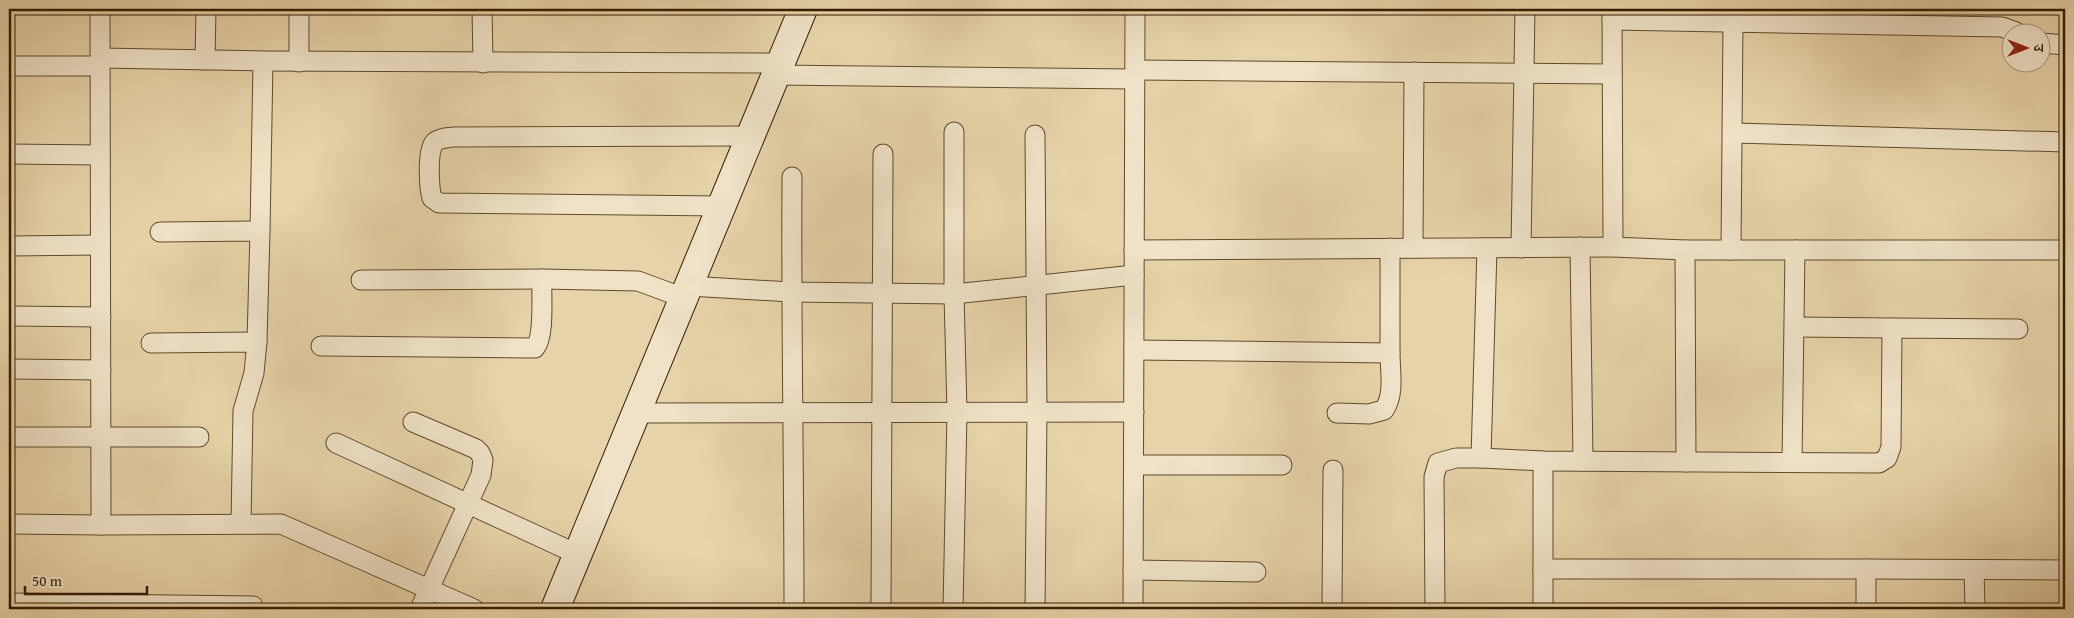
<svg xmlns="http://www.w3.org/2000/svg" width="2074" height="618" viewBox="0 0 2074 618" font-family="'Gentium Book Plus','Noto Serif Devanagari',serif">
	<style>
		.lines { fill: none; stroke-linecap: round; stroke-linejoin: round }
		.street-casing { stroke: #614a2a; stroke-width: 21 }
		.secondary-casing { stroke: #341d00; stroke-width: 30 }
		.street { stroke: #efe2c7; stroke-width: 19 }
		.secondary { stroke: #efe2c7; stroke-width: 28 }
	</style>
	<rect width="100%" height="100%" fill="#e7d3a9"/>
	<filter id="stains"><feTurbulence type="fractalNoise" baseFrequency=".004" numOctaves="4"/><feColorMatrix values="0 0 0 0 .2 0 0 0 0 .09 0 0 0 0 .02 0 0 0 .5 -.17"/></filter>
	<radialGradient id="worn" r=".72"><stop offset=".6" stop-color="#630" stop-opacity="0"/><stop offset="1" stop-color="#630" stop-opacity=".3"/></radialGradient>
	<g class="lines">
		<!-- street casing -->
		<g class="street-casing">
			<g id="street">
				<polyline points="299,9 299,62"/>
				<polyline points="482,9 483,63"/>
				<polyline points="1612,20 2002,27 2016,32"/>
				<polyline points="2042,43 2065,45"/>
				<polyline points="100,58 263,61 260,231"/>
				<polyline points="205,60 206,9"/>
				<polyline points="263,61 779,63"/>
				<polyline points="9,66 100,66"/>
				<polyline points="1135,70 1612,74"/>
				<polyline points="775,75 1135,79"/>
				<polyline points="1733,133 2065,142"/>
				<polyline points="1035,135 1037,412 1035,609"/>
				<polyline points="9,154 100,155"/>
				<path d="M792 177C791 321 794 465 794 609"/>
				<path d="M722 206 439 203 432 198C429 187 427 153 434 143 438 138 447 138 453 137L750 136"/>
				<polyline points="160,232 260,231 257,342"/>
				<polyline points="9,246 100,245"/>
				<polyline points="1580,247 1583,461"/>
				<polyline points="1613,247 1685,250 2065,250"/>
				<polyline points="1413,248 1414,72"/>
				<polyline points="1521,248 1525,9"/>
				<polyline points="1134,250 1613,247 1612,9"/>
				<polyline points="1685,250 1686,462"/>
				<polyline points="1731,250 1733,22"/>
				<polyline points="361,280 542,279"/>
				<polyline points="689,286 791,292 954,294 1134,275"/>
				<polyline points="9,316 101,317"/>
				<polyline points="1795,327 1892,328"/>
				<polyline points="151,343 257,342 254,373 243,411 241,524"/>
				<path d="M321 346 535 348C545 336 541 296 542 279L638 281 684 298"/>
				<polyline points="1134,350 1390,353 1390,248"/>
				<polyline points="9,369 101,370"/>
				<polyline points="637,413 1134,412"/>
				<path d="M1337 413 1369 414 1384 410C1395 394 1390 372 1390 353"/>
				<polyline points="413,422 476,449 480,453 483,460 481,475 420,609"/>
				<polyline points="9,437 199,437"/>
				<polyline points="336,443 579,555"/>
				<polyline points="1481,458 1487,248"/>
				<polyline points="1543,461 1543,609"/>
				<polyline points="1792,462 1795,250"/>
				<polyline points="1134,465 1282,465"/>
				<polyline points="9,524 101,525 100,9"/>
				<polyline points="101,525 281,524 474,609"/>
				<polyline points="1543,569 1866,569 1866,609"/>
				<polyline points="1866,569 2065,570"/>
				<polyline points="1133,570 1256,572"/>
				<polyline points="1974,570 1975,609"/>
				<polyline points="9,603 253,606"/>
				<polyline points="881,609 883,154"/>
				<polyline points="953,609 957,412 954,294 954,132"/>
				<polyline points="1133,609 1135,9"/>
				<polyline points="1332,609 1333,470"/>
				<polyline points="1435,609 1434,477 1438,463 1456,458 1481,458 1543,461 1879,463 1887,458 1891,447 1892,328 2018,329"/>
			</g>
		</g>
		<!-- secondary casing -->
		<g class="secondary-casing">
			<polyline id="secondary" points="555,609 803,9"/>
		</g>
		<!-- street -->
		<use href="#street" class="street"/>
		<!-- secondary -->
		<use href="#secondary" class="secondary"/>
	</g>
	<!-- margin -->
	<rect width="2074" height="618" fill="none" stroke="#e7d3a9" stroke-width="30"/>
	<rect x="10" y="10" width="2054" height="598" fill="none" stroke="#341d00" stroke-width="2.5"/>
	<rect x="15" y="15" width="2044" height="588" fill="none" stroke="#341d00"/>
	<!-- north arrow -->
	<g transform="translate(2026 48) rotate(90)"><circle r="24" fill="#efe2c7" stroke="#a49377"/>
	<path d="M0-4L9 19L0 12L-9 19Z" fill="#8f2418"/>
	<text y="-8" font-size="14" font-weight="bold" text-anchor="middle" fill="#341d00">उ</text>
	</g>
	<!-- scale -->
	<path d="M25 586v8h122v-8" fill="none" stroke="#341d00" stroke-width="2.5"/>
	<text x="32" y="586" font-size="15" fill="#341d00" stroke="#efe2c7" stroke-width="4" paint-order="stroke">50 m</text>
	<rect width="100%" height="100%" filter="url(#stains)"/>
	<rect width="100%" height="100%" fill="url(#worn)"/>
</svg>
